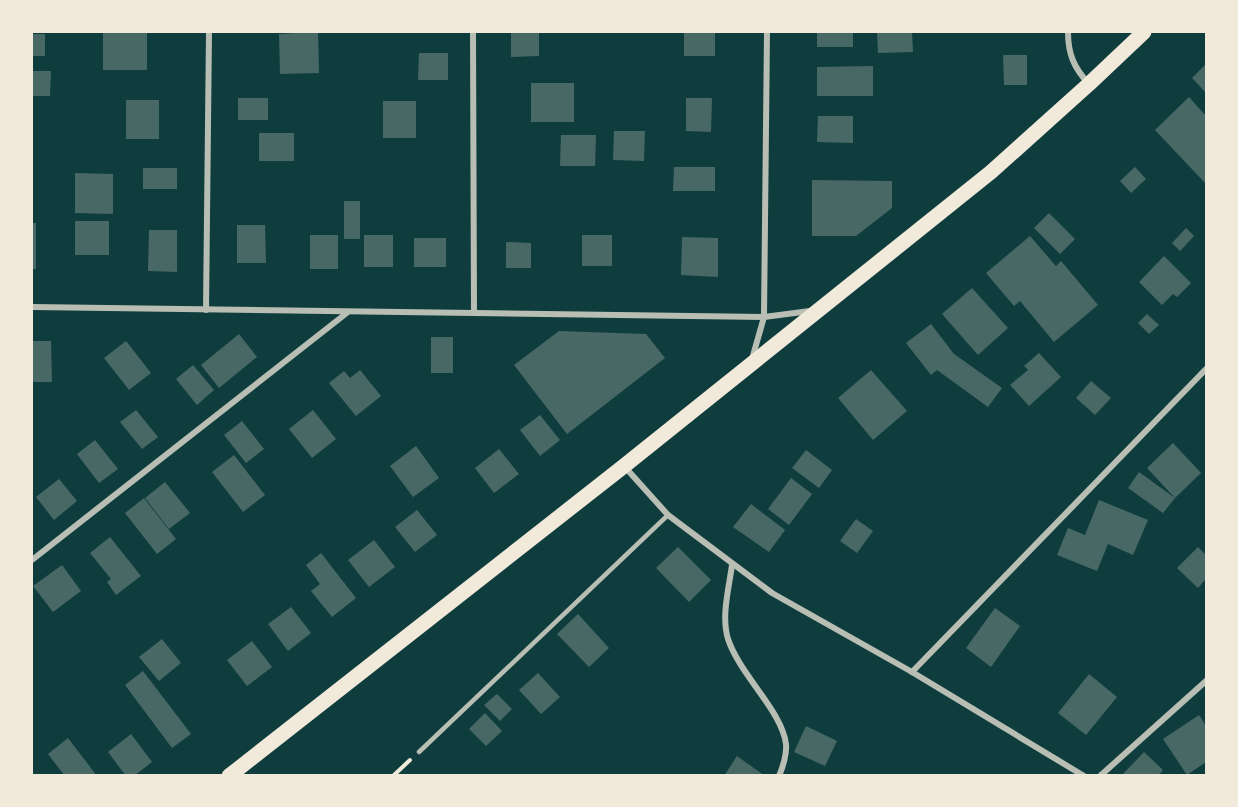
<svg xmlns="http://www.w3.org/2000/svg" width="1238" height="807" viewBox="0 0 1238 807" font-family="'DM Sans',sans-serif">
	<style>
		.building { fill: #486865 }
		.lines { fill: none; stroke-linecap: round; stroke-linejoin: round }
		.path { stroke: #f1e9da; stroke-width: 4 }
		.service { stroke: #b8beb3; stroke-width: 4.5 }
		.minor { stroke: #b8beb3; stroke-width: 6 }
		.primary { stroke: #f1e9da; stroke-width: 15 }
	</style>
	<rect width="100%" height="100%" fill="#0f3d3e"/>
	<!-- building -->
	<g class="building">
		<rect x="103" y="32" width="44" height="38"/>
		<polygon points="318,32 319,73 280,74 279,34"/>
		<polygon points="539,32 539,56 511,57 511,33"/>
		<rect x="684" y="32" width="31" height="24"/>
		<rect x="817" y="32" width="36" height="15"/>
		<polygon points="877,32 912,32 913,52 878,53"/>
		<rect x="32" y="34" width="13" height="22"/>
		<polygon points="419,53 448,53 448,80 418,80"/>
		<polygon points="1003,55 1027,55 1027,85 1004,85"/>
		<polygon points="1206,64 1206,93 1192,78"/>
		<polygon points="873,66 873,96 817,96 817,67"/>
		<polygon points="32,71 51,71 50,96 32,96"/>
		<rect x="531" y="83" width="43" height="39"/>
		<polygon points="1189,97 1206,116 1206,184 1155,130"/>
		<rect x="238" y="98" width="30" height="22"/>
		<polygon points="686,98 712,98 711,132 686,131"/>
		<rect x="126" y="100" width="33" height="39"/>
		<rect x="383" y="101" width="33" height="37"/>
		<polygon points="818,116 853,116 853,143 817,142"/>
		<polygon points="614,131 645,131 644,161 613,160"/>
		<rect x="259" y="133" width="35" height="28"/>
		<polygon points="561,135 596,135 595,166 560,166"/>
		<polygon points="674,167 715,167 715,191 673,191"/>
		<polygon points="1135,167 1146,179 1131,193 1120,181"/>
		<rect x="143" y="168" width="34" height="21"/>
		<polygon points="75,173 113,174 113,214 75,213"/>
		<polygon points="812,180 892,181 892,208 856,236 812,236"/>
		<rect x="344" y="201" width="16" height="38"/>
		<polygon points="1049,213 1075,239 1060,254 1034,228"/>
		<rect x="75" y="221" width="34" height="34"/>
		<rect x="32" y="223" width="4" height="46"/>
		<polygon points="237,225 265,225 266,263 237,263"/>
		<polygon points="1186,228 1194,236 1180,251 1172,243"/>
		<polygon points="149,230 177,230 177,272 148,271"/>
		<rect x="310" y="235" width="28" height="34"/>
		<rect x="364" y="235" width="29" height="32"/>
		<rect x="582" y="235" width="30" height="31"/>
		<polygon points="1030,236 1056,266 1061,261 1098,305 1054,342 1020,301 1014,306 986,273"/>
		<polygon points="682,237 718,238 718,277 681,275"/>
		<rect x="414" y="238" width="32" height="29"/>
		<polygon points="506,242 531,243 531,268 506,268"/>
		<polygon points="1164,256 1191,283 1177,297 1173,294 1162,305 1139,282"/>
		<polygon points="972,288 1008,328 978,355 942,314"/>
		<polygon points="1147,314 1159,325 1149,334 1138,323"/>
		<polygon points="931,324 954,354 1002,388 988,407 937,370 931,375 906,343"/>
		<polygon points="559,331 646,334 665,358 567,434 514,365"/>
		<polygon points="239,334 257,357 219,388 201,365"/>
		<rect x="431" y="337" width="22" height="36"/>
		<polygon points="32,341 51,341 52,382 32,382"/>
		<polygon points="126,341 151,373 129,390 104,358"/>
		<polygon points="1039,353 1061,377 1029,406 1010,385 1028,370 1024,366"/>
		<polygon points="193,365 214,390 197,405 176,379"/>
		<polygon points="360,370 381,396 356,416 329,383 344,371 350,378"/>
		<polygon points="871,370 907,411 873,440 838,398"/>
		<polygon points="1091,381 1111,398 1095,415 1076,398"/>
		<polygon points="136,410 158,437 142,449 120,422"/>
		<polygon points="313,410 336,439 312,458 289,429"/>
		<polygon points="540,415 560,440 540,456 520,430"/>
		<polygon points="242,421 264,449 246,463 224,435"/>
		<polygon points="95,440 118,469 99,483 77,454"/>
		<polygon points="1173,443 1201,473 1175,498 1163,513 1128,488 1139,472 1175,498 1147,468"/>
		<polygon points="416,446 439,478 413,497 390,466"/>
		<polygon points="499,449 519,474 494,493 475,468"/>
		<polygon points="806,450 832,470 819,488 792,468"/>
		<polygon points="234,455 265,495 243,512 212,472"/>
		<polygon points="791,478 812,494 789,525 768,509"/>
		<polygon points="59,479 77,501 54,520 36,497"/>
		<polygon points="165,482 190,513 169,529 145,498"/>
		<polygon points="144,498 176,539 157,554 125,513"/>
		<polygon points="1099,500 1148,520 1133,555 1108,544 1097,571 1057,555 1068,528 1085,535"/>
		<polygon points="751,504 785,530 769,552 733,527"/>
		<polygon points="417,510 437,535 415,552 395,527"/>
		<polygon points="856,519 873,531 857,553 840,541"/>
		<polygon points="110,537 141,576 116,595 107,582 111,579 90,553"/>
		<polygon points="374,540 395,567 369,587 348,560"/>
		<polygon points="678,547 711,580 689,602 656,568"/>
		<polygon points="1198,547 1206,555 1206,579 1198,588 1177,568"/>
		<polygon points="321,553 356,598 332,617 311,591 320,584 306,565"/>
		<polygon points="62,565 81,591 53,612 33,586"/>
		<polygon points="291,607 311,633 288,651 268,624"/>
		<polygon points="995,608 1020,626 991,667 966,648"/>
		<polygon points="578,614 609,648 589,667 557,634"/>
		<polygon points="162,639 181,663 159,681 139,657"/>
		<polygon points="252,641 272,667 247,686 227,660"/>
		<polygon points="143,671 191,734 172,748 125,685"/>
		<polygon points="538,673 560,697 541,714 519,690"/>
		<polygon points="1089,674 1117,697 1086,735 1058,713"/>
		<polygon points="497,694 512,709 500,721 484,705"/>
		<polygon points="485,713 502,731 486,746 469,729"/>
		<polygon points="1199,715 1206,726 1206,762 1187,775 1163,739"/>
		<polygon points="806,726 837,741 825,766 794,752"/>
		<polygon points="131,734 152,762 134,776 126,776 108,752"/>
		<polygon points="68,738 97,776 65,776 48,754"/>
		<polygon points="1144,752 1163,770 1158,776 1121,776"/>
		<polygon points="737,756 765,776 724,776"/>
	</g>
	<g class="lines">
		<!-- path -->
		<polyline class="path" points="393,776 410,760"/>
		<!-- service -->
		<polyline class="service" points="419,752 668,515"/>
		<!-- minor -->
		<g class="minor">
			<polyline points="473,32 474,312"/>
			<path d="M1068 32C1068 54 1074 68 1089 84"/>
			<polyline points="32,307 764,317 810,311"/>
			<polyline points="206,310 209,32"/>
			<polyline points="752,359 764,317 767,32"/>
			<polyline points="624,466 668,515 772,593 912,672 1084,776"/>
			<polyline points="32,560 348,312"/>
			<path d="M732 565C729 588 721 616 728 639 740 675 782 711 786 744 787 753 783 767 779 776"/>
			<polyline points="912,672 1206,369"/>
			<polyline points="1100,776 1206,681"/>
		</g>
		<!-- primary -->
		<polyline class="primary" points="229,776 624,466 991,172 1089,84 1144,32"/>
	</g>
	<!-- border -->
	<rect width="1238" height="807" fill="none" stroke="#f1e9da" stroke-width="66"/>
</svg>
